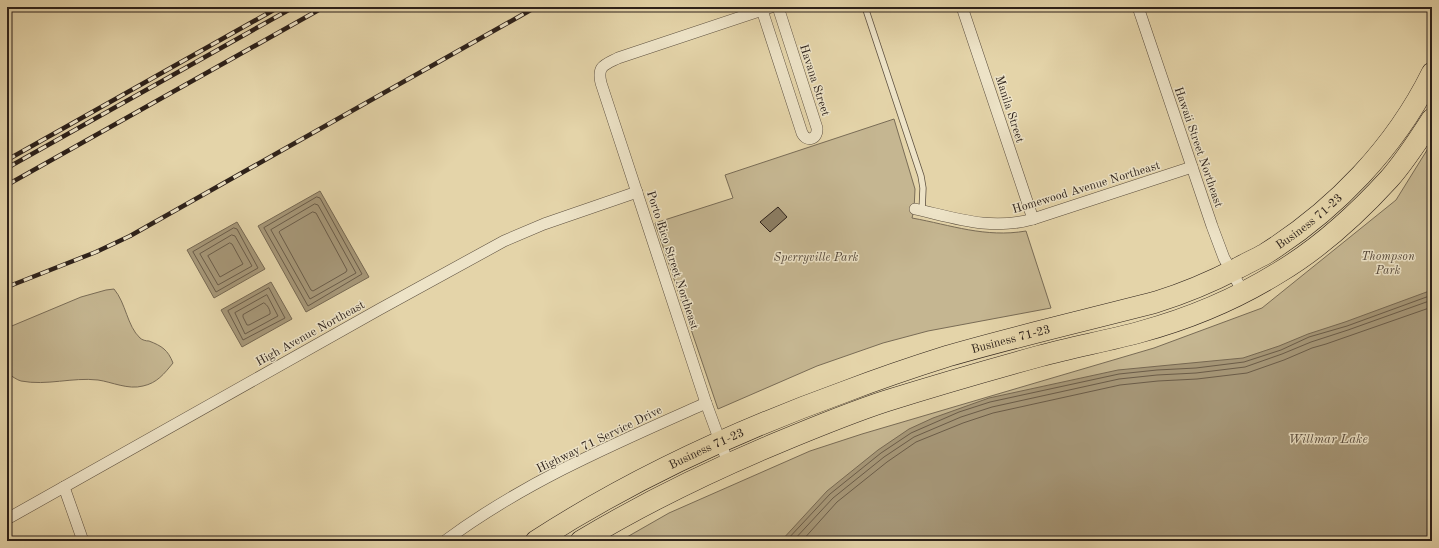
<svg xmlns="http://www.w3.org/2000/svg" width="1439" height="548" viewBox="0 0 1439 548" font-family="'Old Standard TT',serif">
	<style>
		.green { fill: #c5b691; stroke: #796c56 }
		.water { fill: #a69778; stroke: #766852 }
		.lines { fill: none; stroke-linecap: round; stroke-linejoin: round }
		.shore { stroke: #6a5c49; stroke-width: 1 }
		.building { fill: #8c7e64; stroke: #2d211a }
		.lane-casing { stroke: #5b4e3e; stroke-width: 7 }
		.street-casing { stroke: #5b4e3e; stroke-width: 12 }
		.highway-casing { stroke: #2d211a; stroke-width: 22 }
		.lane { stroke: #ede3c7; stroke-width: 5.5 }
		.street { stroke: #ede3c7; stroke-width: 11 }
		.highway { stroke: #e4d4a9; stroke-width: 21 }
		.rail-casing { stroke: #2d211a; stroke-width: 4.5 }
		.rail { stroke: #ede3c7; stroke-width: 3; stroke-dasharray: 9; stroke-linecap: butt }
		.labels { text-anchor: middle; stroke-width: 3; stroke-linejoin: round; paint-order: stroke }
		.street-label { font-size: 12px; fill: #2d211a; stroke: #ede3c7 }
		.park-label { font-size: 12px; font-style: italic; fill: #534638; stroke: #ede3c7 }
		.water-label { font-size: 13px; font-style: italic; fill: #574a3b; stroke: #ede3c7 }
	</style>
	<rect width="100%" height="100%" fill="#e4d4a9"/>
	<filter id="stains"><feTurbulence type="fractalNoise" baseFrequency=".005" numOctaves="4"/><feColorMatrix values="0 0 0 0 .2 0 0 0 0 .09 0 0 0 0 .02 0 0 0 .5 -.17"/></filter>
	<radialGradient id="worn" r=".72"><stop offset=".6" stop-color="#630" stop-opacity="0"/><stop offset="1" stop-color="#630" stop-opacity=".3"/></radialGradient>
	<!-- green -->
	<g class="green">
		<path d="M894 119 915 189 914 210 912 218C951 225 985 238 1026 231L1051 308 928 331 883 343 817 366 718 409 655 223 733 198 725 175Z"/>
		<polygon points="1432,142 1432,292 787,541 620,541 669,513 810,451 862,434 1154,348 1262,308 1396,200"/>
		<path d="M114 289C126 303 127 326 140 338 142 340 146 341 149 341 162 346 168 350 173 363 164 374 157 383 143 386 128 390 112 382 98 380 72 377 47 386 21 381 17 380 12 376 8 374L7 372V328L81 297 106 290Z"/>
	</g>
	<!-- water -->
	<g class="water">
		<polygon points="320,191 369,277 306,312 258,226"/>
		<polygon points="237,222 265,269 214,298 187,250"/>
		<polygon points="271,282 292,319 242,347 221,310"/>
		<polygon points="1432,290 1432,541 781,541 827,491 878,450 909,429 933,418 989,398 1118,370 1243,358 1279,346 1308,334 1345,322"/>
	</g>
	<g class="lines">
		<!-- shore -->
		<g class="shore">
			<polygon points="317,197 320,198 362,274 308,306 264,228"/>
			<polygon points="315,204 318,205 356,273 310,299 271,230"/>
			<polygon points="313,212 316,213 347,270 346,272 313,291 311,290 279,232 280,231"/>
			<polygon points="234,228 237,229 258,268 216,292 193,252"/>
			<polygon points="232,235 235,236 252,266 218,285 200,254"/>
			<polygon points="230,243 232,244 243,264 220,277 208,256"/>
			<polygon points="269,288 285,318 243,340 228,311"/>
			<polygon points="267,295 278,316 245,334 235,313"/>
			<path d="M264 303C267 304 271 311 270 314L249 325H247L243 317V315Z"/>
			<polyline points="786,541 830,494 881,453 911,433 959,412 990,402 1119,374 1157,370 1196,368 1244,362 1281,350 1309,337 1347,326 1432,295"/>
			<polyline points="793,541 833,498 884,457 914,437 961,417 992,407 1119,379 1157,375 1196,373 1245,367 1282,354 1311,342 1348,330 1432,300"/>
			<polyline points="802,541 837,502 887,462 916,442 963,423 993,413 1120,385 1158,381 1197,379 1247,373 1284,360 1312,348 1326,344 1432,307"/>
		</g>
	</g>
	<!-- building -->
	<polygon class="building" points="778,207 787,217 770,232 760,222"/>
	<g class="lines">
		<!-- lane casing -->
		<g class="lane-casing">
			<polyline id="lane" points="865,7 921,176 923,188 922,211"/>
		</g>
		<!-- street casing -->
		<g class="street-casing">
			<g id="street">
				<polyline points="962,7 1033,219"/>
				<polyline points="1138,7 1212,226 1224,258 1243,292"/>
				<path d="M762 10 802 133C807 143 818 139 817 128L778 7"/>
				<path d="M915 209C955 218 991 231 1033 219L1192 167"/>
				<path d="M728 463 706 403 601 83C597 66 604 65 618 58L771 7"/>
				<polyline points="64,487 83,541"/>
				<polyline points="7,519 380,309 504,241 544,224 637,192"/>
				<path d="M445 541C524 482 616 443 706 403"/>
			</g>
		</g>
		<!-- highway casing -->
		<g class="highway-casing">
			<g id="highway">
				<path id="s1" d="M536 541C632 479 736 431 844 392 878 379 913 367 948 356 1017 336 1087 320 1156 302 1185 293 1211 282 1238 268 1247 263 1256 259 1265 254 1335 210 1395 148 1432 73"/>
				<path d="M581 541C644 503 710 471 777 443 813 428 849 413 886 401 937 385 989 370 1040 356 1073 347 1107 341 1140 332 1188 319 1236 299 1278 273 1320 248 1357 214 1389 179 1405 161 1419 139 1432 119"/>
			</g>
		</g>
		<!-- lane -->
		<use href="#lane" class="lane"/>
		<!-- street -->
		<use href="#street" class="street"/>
		<!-- highway -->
		<use href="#highway" class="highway"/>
		<!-- rail casing -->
		<g class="rail-casing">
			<g id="rail">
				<polyline points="7,160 279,7"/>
				<polyline points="7,168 294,7"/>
				<polyline points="7,185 324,7"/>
				<polyline points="7,287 96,252 130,236 536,7"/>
			</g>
		</g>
		<!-- rail -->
		<use href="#rail" class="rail"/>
	</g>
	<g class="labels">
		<!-- street labels -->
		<g class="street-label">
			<text transform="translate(815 80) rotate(72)" y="4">Havana Street</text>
			<text transform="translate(1010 109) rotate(72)" y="4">Manila Street</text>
			<text transform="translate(1199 147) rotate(71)" y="4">Hawaii Street Northeast</text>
			<text transform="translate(1086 187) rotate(-17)" y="4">Homewood Avenue Northeast</text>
			<text dy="4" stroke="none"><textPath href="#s1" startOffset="842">Business 71-23</textPath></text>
			<text transform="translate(673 260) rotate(72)" y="4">Porto Rico Street Northeast</text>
			<text transform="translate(310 333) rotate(-29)" y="4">High Avenue Northeast</text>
			<text dy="4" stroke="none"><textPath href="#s1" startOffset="518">Business 71-23</textPath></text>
			<text transform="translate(599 439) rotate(-26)" y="4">Highway 71 Service Drive</text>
			<text dy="4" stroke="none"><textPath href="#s1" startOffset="194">Business 71-23</textPath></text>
		</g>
		<!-- park labels -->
		<g class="park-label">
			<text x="1388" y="260">Thompson<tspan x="1388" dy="14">Park</tspan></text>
			<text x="816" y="261">Sperryville Park</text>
		</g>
		<!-- water labels -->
		<g class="water-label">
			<text x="1328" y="443">Willmar Lake</text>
		</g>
	</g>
	<!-- margin -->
	<rect width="1439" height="548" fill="none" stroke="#e4d4a9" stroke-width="24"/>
	<rect x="8" y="8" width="1423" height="532" fill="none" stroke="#2d211a" stroke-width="2"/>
	<rect x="12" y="12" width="1415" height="524" fill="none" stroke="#2d211a"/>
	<rect width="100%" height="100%" filter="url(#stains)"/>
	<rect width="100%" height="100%" fill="url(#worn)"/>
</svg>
